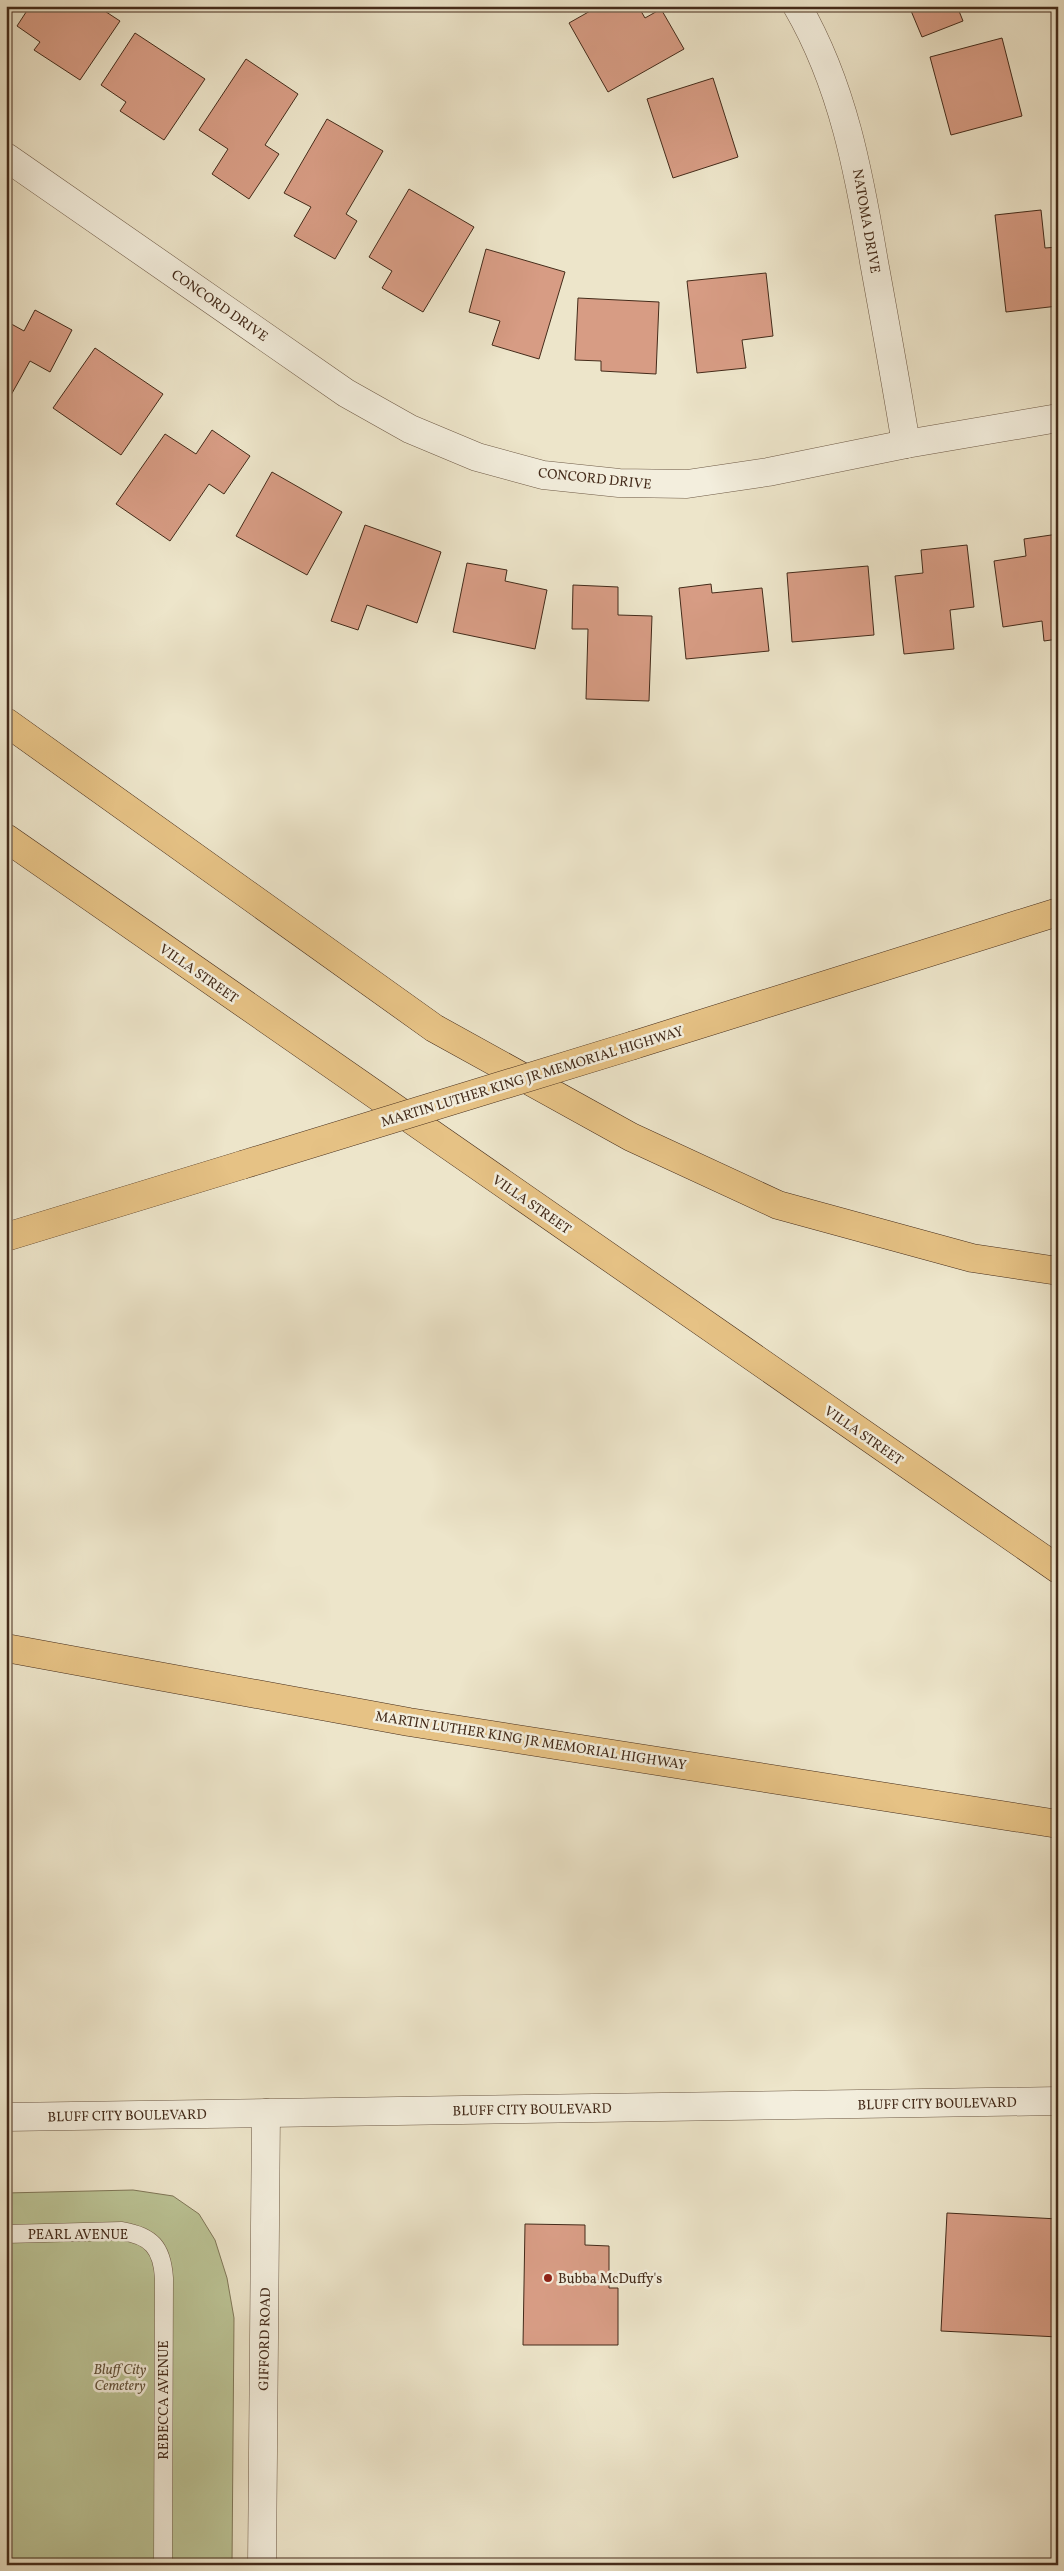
<svg xmlns="http://www.w3.org/2000/svg" width="1064" height="2571" viewBox="0 0 1064 2571" font-family="Vollkorn,serif">
	<style>
		.green { fill: #bbc395; stroke: #807758 }
		.building { fill: #d79c84; stroke: #442b1a }
		.lines { fill: none; stroke-linecap: round; stroke-linejoin: round }
		.service-casing { stroke: #6e5a46; stroke-width: 19 }
		.minor-casing { stroke: #6e5a46; stroke-width: 29 }
		.tertiary-casing { stroke: #6e5a46; stroke-width: 29 }
		.primary-casing { stroke: #442b1a; stroke-width: 29 }
		.motorway-casing { stroke: #442b1a; stroke-width: 29 }
		.service { stroke: #f3eedd; stroke-width: 18 }
		.minor { stroke: #f3eedd; stroke-width: 28 }
		.tertiary { stroke: #f3eedd; stroke-width: 28 }
		.primary { stroke: #e6c285; stroke-width: 28 }
		.motorway { stroke: #e6c285; stroke-width: 28 }
		.motorway-bridge-casing { stroke: #442b1a; stroke-width: 29; stroke-linecap: butt }
		.motorway-bridge { stroke: #e6c285; stroke-width: 28 }
		.poi-dot { fill: #8f2418; stroke: #f3eedd; stroke-width: 2 }
		.labels { text-anchor: middle; stroke-width: 5; stroke-linejoin: round; paint-order: stroke }
		.street-label { font-size: 14px; fill: #442b1a; stroke: #f3eedd }
		.poi-label { font-size: 14px; fill: #442b1a; stroke: #f3eedd; text-anchor: start }
		.park-label { font-size: 14px; font-style: italic; fill: #625139; stroke: #f3eedd }
	</style>
	<rect width="100%" height="100%" fill="#ede5ca"/>
	<filter id="stains"><feTurbulence type="fractalNoise" baseFrequency=".004" numOctaves="4"/><feColorMatrix values="0 0 0 0 .2 0 0 0 0 .09 0 0 0 0 .02 0 0 0 .5 -.17"/></filter>
	<radialGradient id="worn" r=".72"><stop offset=".6" stop-color="#630" stop-opacity="0"/><stop offset="1" stop-color="#630" stop-opacity=".3"/></radialGradient>
	<!-- green -->
	<polygon class="green" points="133,2190 173,2196 199,2214 215,2240 227,2278 234,2318 232,2565 6,2565 6,2193"/>
	<!-- building -->
	<g class="building">
		<polygon points="30,6 97,6 120,21 80,80 34,50 40,42 17,26"/>
		<polygon points="599,6 638,6 645,18 661,9 684,49 608,92 569,23"/>
		<polygon points="909,6 957,6 963,21 922,37"/>
		<polygon points="135,33 205,79 164,140 120,111 126,102 101,85"/>
		<polygon points="1002,38 1022,116 951,135 930,57"/>
		<polygon points="246,59 298,94 265,145 279,154 249,199 212,174 228,149 199,130"/>
		<polygon points="713,78 738,157 673,178 647,99"/>
		<polygon points="327,119 383,151 346,214 357,221 335,259 294,236 311,207 284,193"/>
		<polygon points="409,189 474,227 423,312 382,288 392,271 369,257"/>
		<polygon points="1041,210 1045,248 1058,247 1058,306 1006,312 995,215"/>
		<polygon points="486,249 565,272 539,359 492,345 500,321 469,312"/>
		<polygon points="766,273 773,336 742,340 746,368 697,373 687,281"/>
		<polygon points="578,298 659,302 656,374 601,371 601,361 575,360"/>
		<polygon points="35,310 72,330 50,372 30,361 6,404 6,321 24,331"/>
		<polygon points="95,348 163,394 121,455 53,408"/>
		<polygon points="212,430 250,456 224,494 209,484 170,541 116,504 165,434 196,454"/>
		<polygon points="272,472 342,512 307,575 236,536"/>
		<polygon points="365,525 441,552 417,623 367,605 358,630 331,621"/>
		<polygon points="1058,534 1058,639 1044,641 1042,621 1003,627 994,561 1026,556 1024,539"/>
		<polygon points="967,545 974,607 950,610 954,649 904,654 895,576 923,573 921,550"/>
		<polygon points="467,563 507,570 505,581 547,590 535,649 453,632"/>
		<polygon points="868,566 874,635 792,642 787,573"/>
		<polygon points="711,584 712,593 762,588 769,651 686,659 679,588"/>
		<polygon points="573,585 618,587 618,615 652,616 649,701 586,699 588,629 572,629"/>
		<polygon points="947,2213 1058,2219 1058,2337 941,2331"/>
		<polygon points="525,2224 585,2225 585,2245 609,2246 609,2288 618,2288 618,2345 523,2345"/>
	</g>
	<g class="lines">
		<!-- service casing -->
		<g class="service-casing">
			<path id="service" d="M6 2234 122 2231C151 2236 162 2247 164 2278L163 2565"/>
		</g>
		<!-- minor casing -->
		<g class="minor-casing">
			<g id="minor">
				<path d="M797 6C843 85 859 173 874 262 885 322 896 383 906 444"/>
				<polyline points="6,157 346,393 410,429 477,457 543,475 619,483 687,484 768,472 906,444 1058,418"/>
			</g>
		</g>
		<!-- tertiary casing -->
		<g class="tertiary-casing">
			<g id="tertiary">
				<polyline points="6,2117 1058,2101"/>
				<polyline points="262,2565 266,2113"/>
			</g>
		</g>
		<!-- primary casing -->
		<g class="primary-casing">
			<g id="primary">
				<polyline points="6,722 434,1028 631,1137 778,1205 972,1258 1058,1271"/>
				<polyline points="6,838 1058,1569"/>
			</g>
		</g>
		<!-- motorway casing -->
		<g class="motorway-casing">
			<g id="motorway">
				<polyline points="634,1045 1058,912"/>
				<polyline points="6,1237 242,1165"/>
				<polyline points="6,1648 409,1722 1058,1824"/>
			</g>
		</g>
		<!-- service -->
		<use href="#service" class="service"/>
		<!-- minor -->
		<use href="#minor" class="minor"/>
		<!-- tertiary -->
		<use href="#tertiary" class="tertiary"/>
		<!-- primary -->
		<use href="#primary" class="primary"/>
		<!-- motorway -->
		<use href="#motorway" class="motorway"/>
		<!-- motorway-bridge casing -->
		<g class="motorway-bridge-casing">
			<polyline id="motorway-bridge" points="242,1165 634,1045"/>
		</g>
		<!-- motorway-bridge -->
		<use href="#motorway-bridge" class="motorway-bridge"/>
	</g>
	<!-- markers -->
	<circle class="poi-dot" cx="548" cy="2278" r="5"/>
	<g class="labels">
		<!-- street labels -->
		<g class="street-label">
			<text transform="translate(867 221) rotate(80)" y="5">NATOMA DRIVE</text>
			<text transform="translate(220 305) rotate(35)" y="5">CONCORD DRIVE</text>
			<text transform="translate(595 478) rotate(6)" y="5">CONCORD DRIVE</text>
			<text transform="translate(199 973) rotate(35)" y="5">VILLA STREET</text>
			<text transform="translate(532 1076) rotate(-17)" y="5">MARTIN LUTHER KING JR MEMORIAL HIGHWAY</text>
			<text transform="translate(532 1204) rotate(35)" y="5">VILLA STREET</text>
			<text transform="translate(864 1435) rotate(35)" y="5">VILLA STREET</text>
			<text transform="translate(531 1740) rotate(9)" y="5">MARTIN LUTHER KING JR MEMORIAL HIGHWAY</text>
			<text transform="translate(937 2103) rotate(-1)" y="5">BLUFF CITY BOULEVARD</text>
			<text transform="translate(532 2109) rotate(-1)" y="5">BLUFF CITY BOULEVARD</text>
			<text transform="translate(127 2115) rotate(-1)" y="5">BLUFF CITY BOULEVARD</text>
			<text x="78" y="2239">PEARL AVENUE</text>
			<text transform="translate(264 2339) rotate(-89)" y="5">GIFFORD ROAD</text>
			<text transform="translate(163 2400) rotate(-90)" y="5">REBECCA AVENUE</text>
		</g>
		<!-- poi labels -->
		<g class="poi-label">
			<text x="558" y="2283">Bubba McDuffy's</text>
		</g>
		<!-- park labels -->
		<g class="park-label">
			<text x="120" y="2374">Bluff City<tspan x="120" dy="16">Cemetery</tspan></text>
		</g>
	</g>
	<!-- margin -->
	<rect width="1064" height="2571" fill="none" stroke="#ede5ca" stroke-width="25"/>
	<rect x="8" y="8" width="1049" height="2556" fill="none" stroke="#442b1a" stroke-width="2.5"/>
	<rect x="12" y="12" width="1039" height="2546" fill="none" stroke="#442b1a"/>
	<rect width="100%" height="100%" filter="url(#stains)"/>
	<rect width="100%" height="100%" fill="url(#worn)"/>
</svg>
